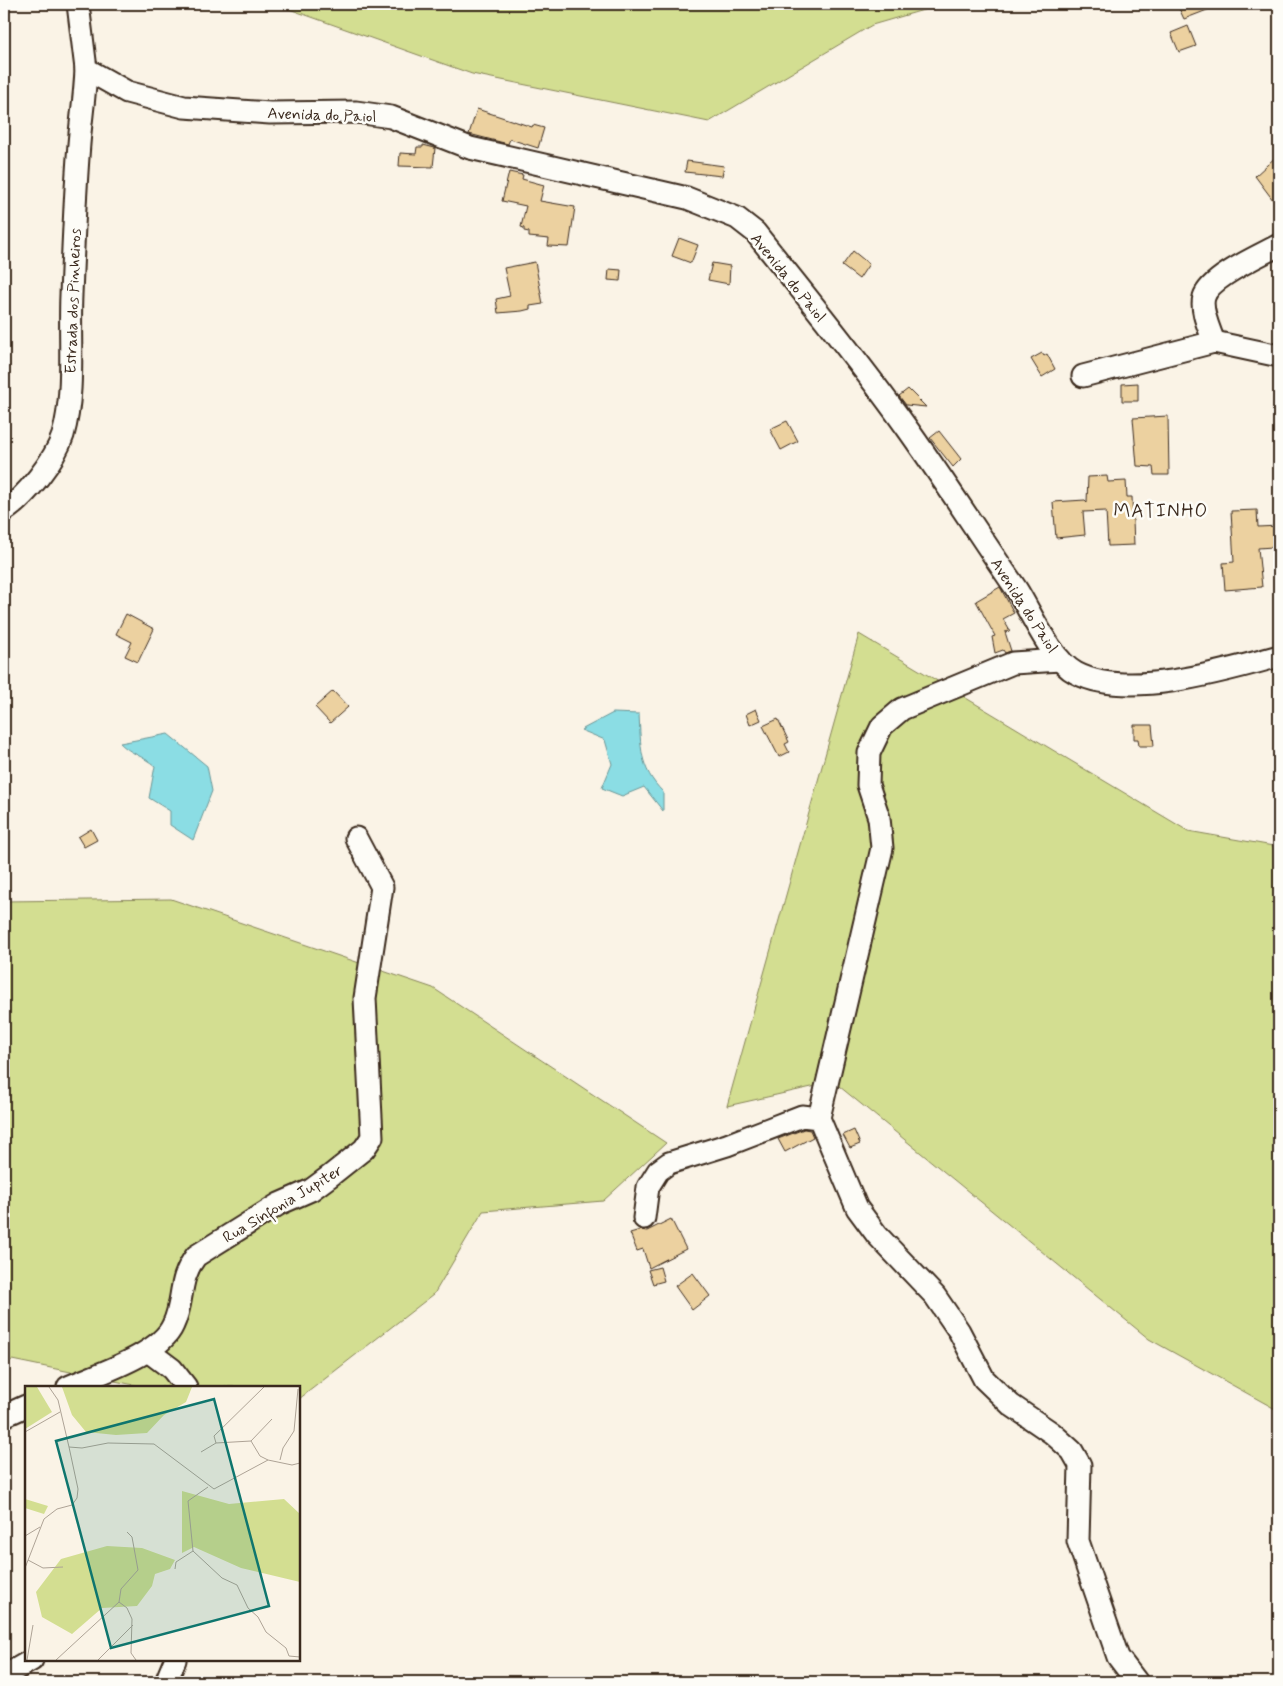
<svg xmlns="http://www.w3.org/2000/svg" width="1283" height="1686" viewBox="0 0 1283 1686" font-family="Mynerve,sans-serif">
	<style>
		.green { fill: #d3de91; stroke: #878458 }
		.water { fill: #8bdde4; stroke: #6b9595 }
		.building { fill: #ecd1a0; stroke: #3b2a1e }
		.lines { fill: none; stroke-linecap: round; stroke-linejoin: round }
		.minor-casing { stroke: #3b2a1e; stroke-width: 25 }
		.minor { stroke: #fdfcf7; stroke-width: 21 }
		.labels { text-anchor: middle; stroke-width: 5; stroke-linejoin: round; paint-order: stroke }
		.street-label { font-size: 16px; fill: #3b2a1e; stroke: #fdfcf7 }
		.quarter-label { font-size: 19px; letter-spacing: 1px; fill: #3b2a1e; stroke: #fdfcf7 }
		.inset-road { fill: none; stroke: #aea396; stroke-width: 1 }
		.view { fill: #0f766e; fill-opacity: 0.15; stroke: #0f766e; stroke-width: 2.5 }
		.inset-edge { fill: none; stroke: #3b2a1e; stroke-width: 2.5 }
	</style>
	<rect width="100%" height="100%" fill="#faf3e6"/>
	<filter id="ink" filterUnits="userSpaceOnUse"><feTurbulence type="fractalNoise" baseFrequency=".02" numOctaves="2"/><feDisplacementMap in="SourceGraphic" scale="10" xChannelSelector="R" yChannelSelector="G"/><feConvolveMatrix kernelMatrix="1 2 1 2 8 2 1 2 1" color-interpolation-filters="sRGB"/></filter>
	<g filter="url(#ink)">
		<!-- green -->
		<g class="green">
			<polygon points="275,4 944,4 872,25 709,122 472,74"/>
			<polygon points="859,634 1188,831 1279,847 1279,1411 1149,1339 834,1082 727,1106"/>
			<polygon points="171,899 433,988 666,1143 603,1201 483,1211 434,1294 299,1399 299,1387 144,1387 12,1360 4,1364 4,901"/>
		</g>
		<!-- water -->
		<g class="water">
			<path d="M613 713 639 714C641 747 639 768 663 792V811L644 787 622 796 602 788 612 764 605 740 581 730Z"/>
			<path d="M168 734 207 766 212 791 193 840 170 825V811L149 798 155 766C143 756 131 754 120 743Z"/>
		</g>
		<!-- building -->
		<g class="building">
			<polygon points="1177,4 1220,4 1220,5 1184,19"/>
			<polygon points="1188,26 1196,46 1179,52 1171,33"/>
			<polygon points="477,109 532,127 533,125 544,128 538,148 510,139 508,144 469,134"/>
			<polygon points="423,145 435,148 433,167 399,166 400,153 416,154 417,147 423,147"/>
			<polygon points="1279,154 1279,208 1255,176"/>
			<polygon points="687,161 724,166 722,176 685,172"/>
			<polygon points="509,172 523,175 522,179 544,185 540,201 575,207 569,247 548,246 549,239 529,237 529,232 524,231 524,228 521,227 526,206 502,201"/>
			<polygon points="679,238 698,245 691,263 672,256"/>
			<polygon points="853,251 869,264 859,279 842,266"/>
			<polygon points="535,262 543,304 530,306 530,309 522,311 498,313 496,299 510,296 504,268"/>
			<polygon points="712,263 730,266 729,284 708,280"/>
			<polygon points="609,269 621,270 620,281 608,280"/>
			<polygon points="1042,353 1044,356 1047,354 1055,369 1042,377 1031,359"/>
			<polygon points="1138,383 1138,401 1122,401 1122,384"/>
			<polygon points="908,389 926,407 906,405 899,396"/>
			<polygon points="1168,416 1169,475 1154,475 1153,467 1137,466 1133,418"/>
			<polygon points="787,421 798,441 781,450 770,429"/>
			<polygon points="939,431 961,459 953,467 930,438"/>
			<polygon points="1107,476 1108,482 1126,481 1127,497 1132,497 1134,545 1108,546 1106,511 1083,512 1085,535 1056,538 1053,502 1085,500 1087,502 1088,477"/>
			<polygon points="1257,510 1258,527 1279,526 1279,540 1273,540 1273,547 1258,548 1262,587 1225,590 1223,563 1234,562 1231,511"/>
			<polygon points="1000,587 1014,613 1003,619 1010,631 1005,632 1011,651 1005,653 1003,650 995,653 992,637 995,636 976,601"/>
			<polygon points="126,614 154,629 138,662 125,656 132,642 116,634"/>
			<polygon points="333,691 348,707 330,723 315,707"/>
			<polygon points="756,709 761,720 750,725 746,714"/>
			<polygon points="778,719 789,742 785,744 789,752 779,757 763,726"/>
			<polygon points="1134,725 1152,725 1154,746 1139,746 1138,739 1134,739"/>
			<polygon points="91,829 97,840 84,847 78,837"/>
			<polygon points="804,1129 810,1130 813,1137 785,1152 778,1139"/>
			<polygon points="854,1130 860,1144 850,1148 843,1135"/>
			<polygon points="671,1219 686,1249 649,1268 643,1249 637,1251 630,1233 640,1230 647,1231"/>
			<polygon points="660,1267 664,1281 653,1284 648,1270"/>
			<polygon points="693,1273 710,1296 692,1310 675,1286"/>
		</g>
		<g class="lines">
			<!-- minor casing -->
			<g class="minor-casing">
				<g id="minor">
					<path d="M78 4 86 69 127 92 184 107 270 113 356 112 391 117 470 148 687 198 737 218 755 232C805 295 857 358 904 424 943 478 979 535 1017 590 1032 614 1051 660 1076 673 1127 700 1225 671 1279 656"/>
					<path d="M1214 342C1210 330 1200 311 1204 297 1210 277 1261 255 1279 245"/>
					<polyline points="1083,376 1214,342 1279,356"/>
					<path d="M4 511C26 497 55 460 63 435 75 393 69 339 71 295 73 245 75 194 79 144 81 119 85 95 86 69"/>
					<polyline points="819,1118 882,848 879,818 868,785 869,753 882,726 902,709 1013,663 1060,660"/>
					<polyline points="644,1218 648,1187 658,1171 669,1163 727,1145 802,1116 819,1118 857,1208 877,1235 935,1296 959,1331 984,1379 1011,1405 1052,1433 1072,1451 1080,1465 1078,1541 1118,1657 1137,1682"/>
					<polyline points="148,1351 172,1369 186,1387"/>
					<path d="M68 1387C97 1374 160 1355 173 1325 185 1300 177 1281 196 1256L279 1204 311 1190 330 1176 364 1149 372 1137 365 998 382 887 356 838"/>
					<polyline points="4,1416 26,1406"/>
					<polyline points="4,1676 32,1660"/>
					<polyline points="166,1682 175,1660"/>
				</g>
			</g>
			<!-- minor -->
			<use href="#minor" class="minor"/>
		</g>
	</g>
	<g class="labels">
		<!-- street labels -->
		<g class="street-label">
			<text transform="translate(322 114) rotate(2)" y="6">Avenida do Paiol</text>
			<text transform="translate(789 277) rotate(51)" y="6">Avenida do Paiol</text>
			<text transform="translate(72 301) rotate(-88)" y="6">Estrada dos Pinheiros</text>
			<text transform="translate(1025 605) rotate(57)" y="6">Avenida do Paiol</text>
			<text transform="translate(282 1203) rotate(-31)" y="6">Rua Sinfonia Jupiter</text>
		</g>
		<!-- quarter labels -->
		<g class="quarter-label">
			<text x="1161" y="517">MATINHO</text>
		</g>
	</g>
	<!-- overview -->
	<g transform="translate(25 1386)">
		<rect width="275" height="275" fill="#faf3e6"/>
		<path d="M0 1H12L27 26 0 43ZM37 1H167L161 16 139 29 122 47 91 49 61 46 47 29ZM157 105 204 118 259 113 275 128V196L216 182 169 161 157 167ZM0 113 23 120 19 128 0 122ZM82 160 117 162 150 174 145 183 130 188 127 200 112 220 77 222 47 248 17 231 11 206 36 173Z" fill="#d3de91"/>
		<path class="inset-road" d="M24 1 33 14 44 61 57 62 83 57 129 58 189 103 243 74 267 79 275 77M0 46 35 26M226 55 235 70 243 74M191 57 189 50 239 1M176 66 191 57 226 55 247 33M255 74 258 62 269 45 273 3M0 150 15 141M168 165 163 115 183 101M3 174 18 182 38 181M0 182 19 133 32 123 47 119 52 112 53 103 44 61M150 183 151 176 168 165 197 192 212 199 223 222 233 231 241 246 261 262 264 270 275 271M94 216 102 222 107 233 106 267 111 274M2 274 8 239M31 274 94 216 96 203 113 184 107 151 102 146M73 274 108 239"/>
		<path class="view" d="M189 13 244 220 86 262 31 55Z"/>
		<rect width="275" height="275" class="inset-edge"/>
	</g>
	<!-- margin -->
	<rect width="1283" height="1686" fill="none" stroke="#fdfcf7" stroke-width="20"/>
	<rect x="10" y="10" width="1263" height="1666" fill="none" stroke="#3b2a1e" stroke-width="2" filter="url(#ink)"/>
</svg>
